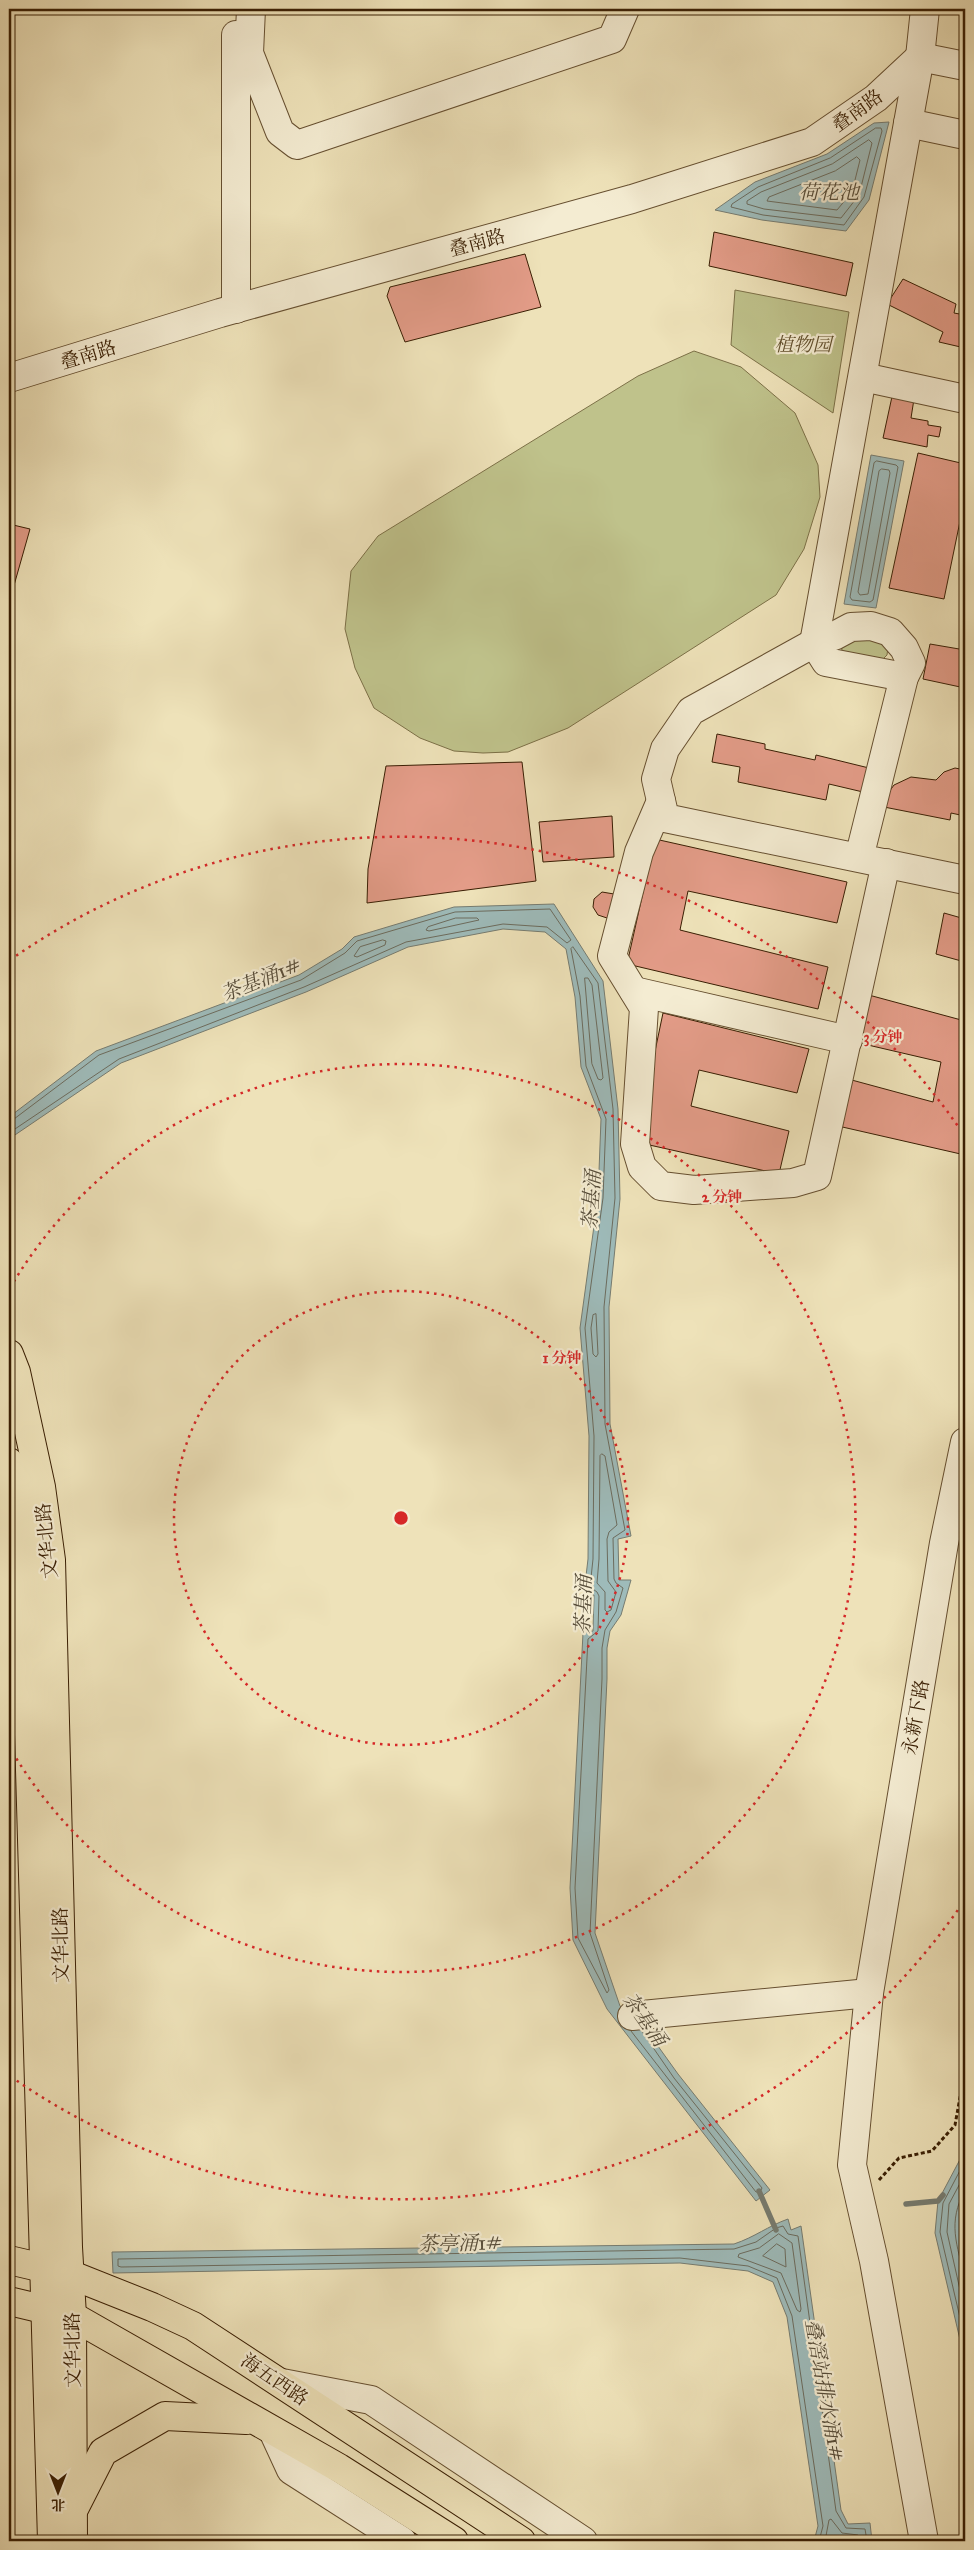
<svg xmlns="http://www.w3.org/2000/svg" width="974" height="2550" viewBox="0 0 974 2550" font-family="'IM FELL Great Primer','Noto Serif SC',serif">
	<style>
		.green { fill: #bfc28b; stroke: #7c7047 }
		.water { fill: #9ebbba; stroke: #767c71 }
		.lines { fill: none; stroke-linecap: round; stroke-linejoin: round }
		.shore { stroke: #6c6c5e; stroke-width: 1 }
		.stream { stroke: #767c71; stroke-width: 5.5 }
		.building { fill: #e39c88; stroke: #391e03 }
		.minor-casing { stroke: #664f30; stroke-width: 30 }
		.major-casing { stroke: #391e03; stroke-width: 30 }
		.path { stroke: #391e03; stroke-width: 3; stroke-dasharray: 4 2.5; stroke-linecap: butt }
		.minor { stroke: #f4ecd2; stroke-width: 28 }
		.major { stroke: #eee2b9; stroke-width: 28 }
		.ring { fill: none; stroke: #d62828; stroke-width: 2.5; stroke-dasharray: 2.5 5 }
		.labels { text-anchor: middle; stroke-width: 4.5; stroke-linejoin: round; paint-order: stroke }
		.street-label { font-size: 19px; fill: #391e03; stroke: #f4ecd2 }
		.park-label { font-size: 19px; font-style: italic; fill: #614f2c; stroke: #f4ecd2 }
		.water-label { font-size: 20px; font-style: italic; fill: #574d3a; stroke: #f4ecd2 }
		.centre { fill: #d62828; stroke: #f4ecd2; stroke-width: 2.5 }
		.ring-label { font-size: 15px; text-anchor: middle; font-weight: bold; fill: #d62828; stroke: #f4ecd2; stroke-width: 4.5; stroke-linejoin: round; paint-order: stroke }
	</style>
	<rect width="100%" height="100%" fill="#eee2b9"/>
	<filter id="stains"><feTurbulence type="fractalNoise" baseFrequency=".004" numOctaves="4"/><feColorMatrix values="0 0 0 0 .2 0 0 0 0 .09 0 0 0 0 .02 0 0 0 .5 -.17"/></filter>
	<radialGradient id="worn" r=".72"><stop offset=".6" stop-color="#630" stop-opacity="0"/><stop offset="1" stop-color="#630" stop-opacity=".3"/></radialGradient>
	<!-- green -->
	<g class="green">
		<polygon points="735,290 849,312 833,413 731,345"/>
		<polygon points="694,351 741,367 795,413 818,465 820,497 804,549 776,595 568,728 508,752 483,753 454,751 420,738 374,708 355,668 345,629 351,571 378,536 638,376"/>
		<polygon points="874,634 888,647 887,655 883,659 842,651 841,642"/>
	</g>
	<!-- water -->
	<g class="water">
		<polygon points="889,122 869,200 846,231 762,220 715,210 755,182 827,154 874,123"/>
		<polygon points="871,455 904,461 876,608 844,604"/>
		<polygon points="554,904 603,981 618,1109 620,1199 609,1307 610,1424 631,1536 618,1539 619,1580 631,1580 621,1615 610,1631 607,1648 607,1679 595,1933 620,2006 645,2028 678,2074 770,2190 756,2201 607,2009 573,1940 570,1888 583,1633 593,1631 594,1595 584,1593 588,1559 589,1436 580,1328 598,1197 601,1119 581,1067 575,997 566,949 545,932 503,929 408,947 306,992 121,1063 9,1139 9,1117 96,1051 299,975 342,949 354,937 454,907"/>
		<polygon points="965,2150 965,2361 935,2233 938,2201"/>
		<path d="M788 2219 791 2230 801 2226 841 2510 848 2524 870 2523 872 2541H814L818 2526 787 2317 773 2282 748 2271 680 2263 113 2273 112 2252 734 2244C755 2237 768 2226 788 2219Z"/>
	</g>
	<g class="lines">
		<!-- shore -->
		<g class="shore">
			<polygon points="876,128 881,128 882,131 864,197 844,225 763,215 731,207 732,204 758,187 830,158"/>
			<polygon points="869,140 872,143 859,195 841,218 764,209 747,204 747,201 761,192 832,164"/>
			<polygon points="857,157 860,160 852,192 837,210 767,201 769,197 835,171"/>
			<polygon points="877,461 896,465 898,467 873,600 870,602 852,600 850,597 874,463"/>
			<polygon points="882,469 889,470 890,473 868,594 860,595 858,592 879,471"/>
			<polygon points="456,918 477,918 479,920 429,931 426,930 428,927"/>
			<polygon points="383,940 386,941 385,945 357,957 354,956 360,947"/>
			<polygon points="573,947 598,983 613,1109 615,1198 604,1307 605,1424 625,1530 613,1538 614,1579 616,1583 623,1588 616,1612 605,1630 602,1648 602,1679 590,1933 609,1990 607,1993 578,1938 575,1888 588,1639 598,1631 599,1596 597,1592 590,1587 593,1559 594,1436 585,1328 603,1198 606,1119 586,1066 580,996 571,949"/>
			<polygon points="585,978 588,978 592,985 603,1078 601,1080 598,1079 592,1064"/>
			<polyline points="9,1120 14,1119 99,1055 301,980 345,953 357,941 455,912 550,909 571,940 567,943 547,927 503,924 406,942 304,987 119,1059 9,1133"/>
			<polygon points="596,1314 598,1354 596,1357 593,1354 591,1328 593,1315"/>
			<polygon points="602,1454 605,1456 617,1525 609,1532 607,1539 608,1581 616,1592 611,1610 607,1612 605,1610 605,1592 597,1583 599,1559 600,1456"/>
			<polyline points="631,2031 756,2192 760,2192 762,2188 674,2078 641,2030"/>
			<polyline points="965,2161 943,2203 940,2232 965,2339"/>
			<polyline points="965,2174 949,2204 947,2232 965,2312"/>
			<path d="M965 2190C947 2223 957 2244 965 2279"/>
			<polygon points="779,2234 792,2243 801,2309 800,2312 797,2310 781,2273 738,2257 739,2254 759,2248"/>
			<polygon points="777,2244 785,2249 786,2267 763,2256"/>
			<polyline points="819,2541 823,2526 792,2316 777,2278 748,2266 680,2258 121,2267 118,2266 118,2259 734,2249 756,2242 776,2228 783,2226 788,2234 798,2236 836,2511 846,2528 865,2529 867,2541"/>
			<polyline points="825,2541 829,2520 831,2519 842,2533 858,2535 860,2541"/>
		</g>
		<!-- stream -->
		<g class="stream">
			<polyline points="759,2191 776,2230"/>
			<polyline points="906,2204 938,2201 943,2195"/>
		</g>
	</g>
	<!-- building -->
	<g class="building">
		<polygon points="714,232 853,263 846,296 709,266"/>
		<polygon points="525,254 541,307 405,342 387,296 390,287"/>
		<polygon points="903,279 956,304 954,313 965,315 965,348 939,342 943,332 887,304"/>
		<polygon points="893,392 914,399 911,418 928,421 928,425 941,427 939,437 928,435 927,447 883,438"/>
		<polygon points="918,453 965,464 965,497 944,599 889,588"/>
		<polygon points="9,524 30,529 9,603"/>
		<polygon points="930,644 965,650 965,688 923,679"/>
		<polygon points="717,734 765,744 765,749 815,760 816,755 869,768 863,792 829,784 826,800 738,782 740,767 712,762"/>
		<polygon points="522,762 536,881 367,903 368,869 386,766"/>
		<polygon points="955,768 965,770 965,816 951,813 950,820 884,807 886,796 894,785 911,777 936,780 944,772"/>
		<polygon points="612,816 614,857 543,862 539,822"/>
		<polygon points="655,839 847,882 837,923 688,891 680,930 828,967 818,1009 627,964"/>
		<polygon points="602,892 614,894 617,913 607,918 598,915 593,907 594,899"/>
		<polygon points="944,913 965,919 965,962 936,954"/>
		<polygon points="865,994 965,1021 965,1155 838,1126 848,1079 933,1102 941,1062 855,1042"/>
		<polygon points="663,1013 809,1049 797,1093 699,1070 691,1106 789,1131 779,1174 636,1142"/>
	</g>
	<g class="lines">
		<!-- minor casing -->
		<g class="minor-casing">
			<g id="minor">
				<polyline points="251,9 249,53 280,132 297,145 612,39 625,9"/>
				<polyline points="920,57 965,66"/>
				<polyline points="908,123 965,135"/>
				<polyline points="236,309 236,35"/>
				<polyline points="863,377 965,399"/>
				<polyline points="9,378 220,313 632,199 812,142 876,98 920,57"/>
				<polyline points="904,677 826,662 814,643 920,57 925,9"/>
				<polyline points="661,801 639,852 612,956 644,1008 635,1144 642,1167 661,1186 694,1190 793,1183 817,1176 886,863"/>
				<polyline points="859,858 904,677 911,663 904,648 890,632 871,626 851,627 836,635 814,643 691,711 665,749 656,779 665,818 965,880"/>
				<polyline points="634,991 848,1040"/>
				<polyline points="632,2016 869,1993"/>
				<polyline points="282,2383 371,2400 583,2541"/>
				<polyline points="273,2431 291,2470 402,2541"/>
				<polyline points="924,2541 874,2261 852,2165 869,1993 944,1543 965,1442"/>
			</g>
		</g>
		<!-- major casing -->
		<g class="major-casing">
			<g id="major">
				<polyline points="9,1354 16,1372 41,1487 51,1560 68,2247 72,2316 73,2541"/>
				<polyline points="9,1462 15,1490 24,1559 52,2541"/>
				<polyline points="9,2260 69,2274 152,2307 193,2326 521,2541"/>
				<polyline points="9,2301 72,2316 339,2468 454,2541"/>
				<polyline points="75,2507 103,2452 165,2416 246,2420"/>
			</g>
		</g>
		<!-- path -->
		<g class="path">
			<polyline points="965,1991 965,1993"/>
			<polyline points="879,2180 899,2158 932,2151 955,2125 965,2070"/>
		</g>
		<!-- minor -->
		<use href="#minor" class="minor"/>
		<!-- major -->
		<use href="#major" class="major"/>
	</g>
	<!-- distance rings -->
	<g class="ring">
		<circle cx="401" cy="1518" r="227"/>
		<path d="M10 1288A454 454 0 1 1 10 1748"/>
		<path d="M962 1904A681 681 0 0 1 10 2076M10 960A681 681 0 0 1 962 1132"/>
	</g>
	<g class="labels">
		<!-- street labels -->
		<g class="street-label">
			<text transform="translate(857 110) rotate(-36)" y="7">叠南路</text>
			<text transform="translate(477 242) rotate(-15)" y="7">叠南路</text>
			<text transform="translate(88 354) rotate(-17)" y="7">叠南路</text>
			<text transform="translate(46 1541) rotate(-96)" y="7">文华北路</text>
			<text transform="translate(915 1717) rotate(-80)" y="7">永新下路</text>
			<text transform="translate(60 1945) rotate(-91)" y="7">文华北路</text>
			<text transform="translate(72 2350) rotate(-91)" y="7">文华北路</text>
			<text transform="translate(275 2379) rotate(34)" y="7">海五西路</text>
		</g>
		<!-- park labels -->
		<g class="park-label">
			<text x="803" y="351">植物园</text>
		</g>
		<!-- water labels -->
		<g class="water-label">
			<text x="829" y="199">荷花池</text>
			<text transform="translate(261 979) rotate(-22)" y="7">茶基涌1#</text>
			<text transform="translate(591 1200) rotate(-86)" y="7">茶基涌</text>
			<text transform="translate(583 1605) rotate(-88)" y="7">茶基涌</text>
			<text transform="translate(645 2019) rotate(55)" y="7">茶基涌</text>
			<text transform="translate(460 2243) rotate(-1)" y="7">茶亭涌1#</text>
			<text transform="translate(825 2390) rotate(80)" y="7">叠滘站排水涌1#</text>
		</g>
	</g>
	<circle cx="401" cy="1518" r="8" class="centre"/>
	<g class="ring-label">
		<text x="883" y="1042">3 分钟</text>
		<text x="722" y="1202">2 分钟</text>
		<text x="562" y="1363">1 分钟</text>
	</g>
	<!-- margin -->
	<rect width="974" height="2550" fill="none" stroke="#eee2b9" stroke-width="30"/>
	<rect x="10" y="10" width="954" height="2530" fill="none" stroke="#391e03" stroke-width="2.5"/>
	<rect x="15" y="15" width="944" height="2520" fill="none" stroke="#391e03"/>
	<!-- north arrow -->
	<g transform="translate(58 2492) rotate(180)" stroke="#f4ecd2" stroke-width="4" paint-order="stroke">
	<path d="M0-4L9 19L0 12L-9 19Z" fill="#391e03"/>
	<text y="-8" font-size="14" font-weight="bold" text-anchor="middle" fill="#391e03">北</text>
	</g>
	<rect width="100%" height="100%" filter="url(#stains)"/>
	<rect width="100%" height="100%" fill="url(#worn)"/>
</svg>
